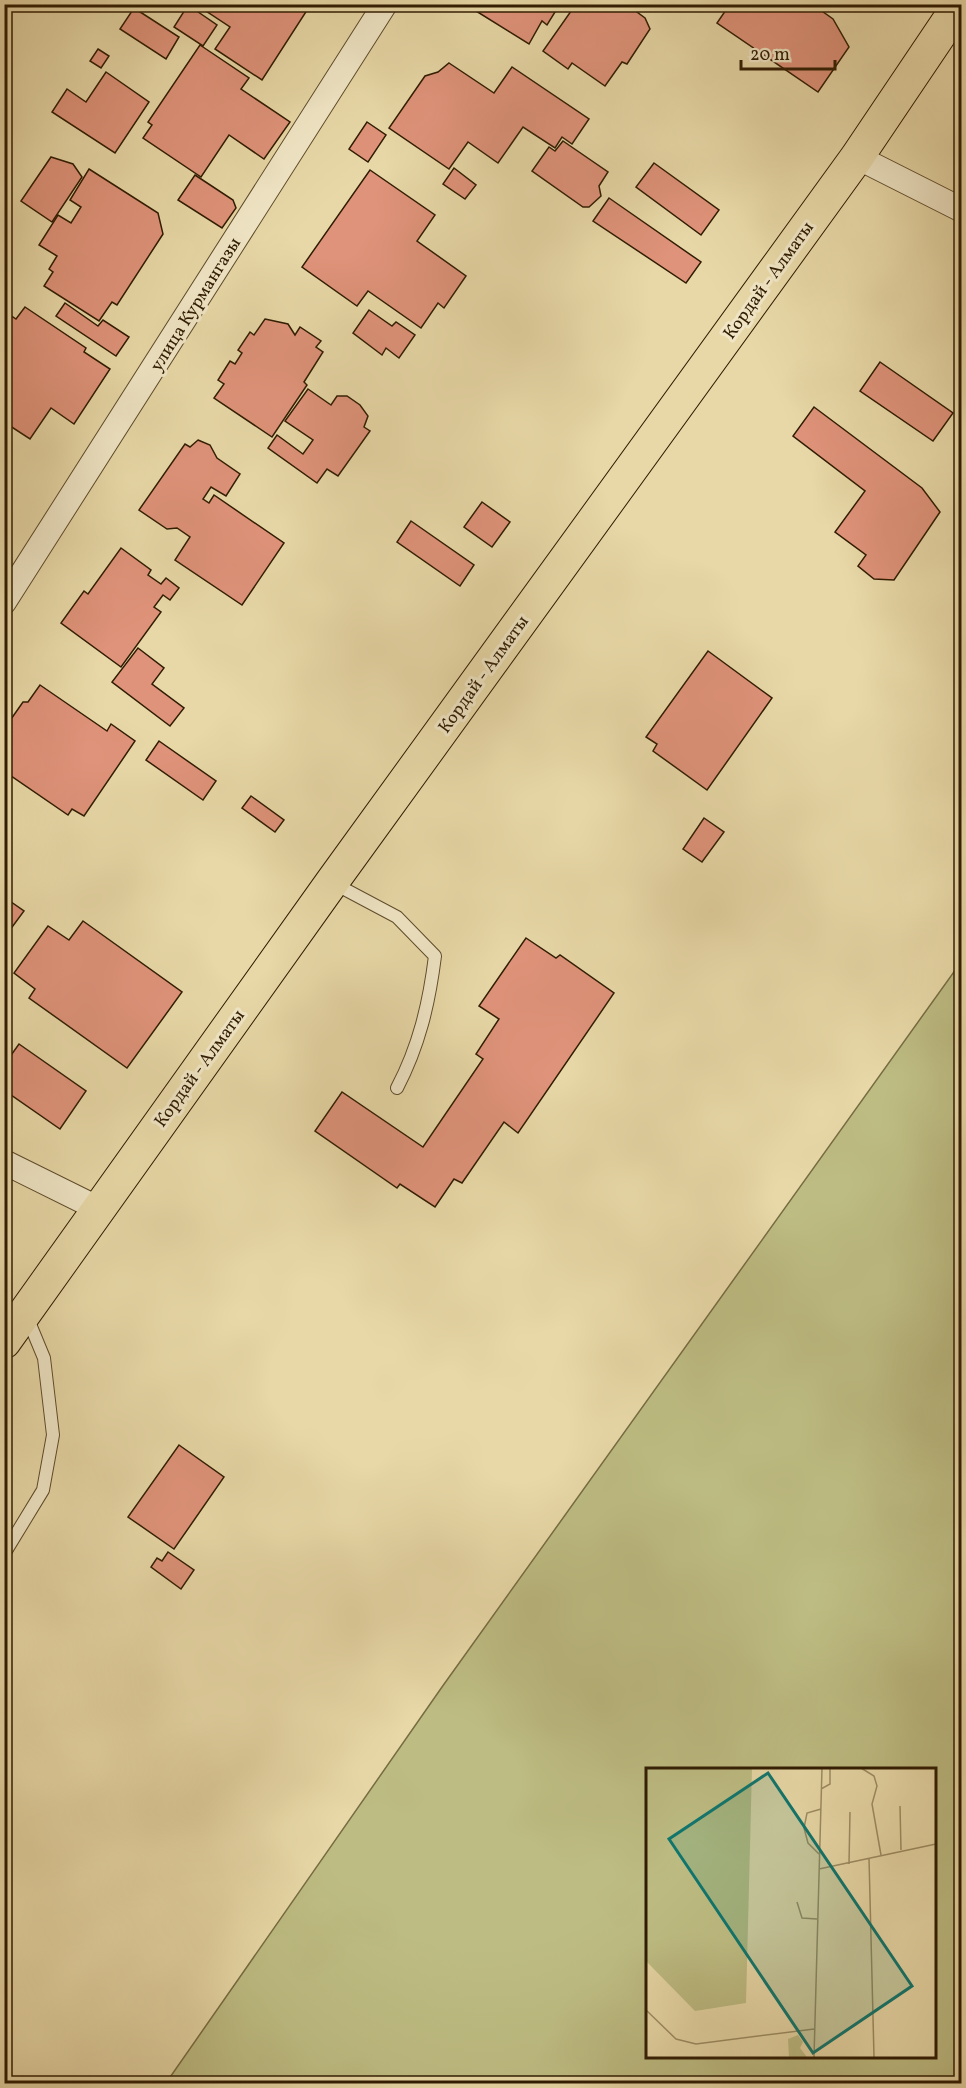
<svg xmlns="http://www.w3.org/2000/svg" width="966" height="2088" viewBox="0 0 966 2088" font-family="Vollkorn,serif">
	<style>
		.green { fill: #bdbc82; stroke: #766c42; stroke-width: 1.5; fill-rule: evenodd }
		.building { fill: #df937a; stroke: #301c02; stroke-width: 1.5 }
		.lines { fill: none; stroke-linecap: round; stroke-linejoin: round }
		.service-casing { stroke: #5e4b2b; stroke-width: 14 }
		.minor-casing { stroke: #5e4b2b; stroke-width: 26 }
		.trunk-casing { stroke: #301c02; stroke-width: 35 }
		.service { stroke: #f0e6c6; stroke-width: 12 }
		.minor { stroke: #f0e6c6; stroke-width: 24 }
		.trunk { stroke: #e8d8a7; stroke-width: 33 }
		.labels { text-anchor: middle; stroke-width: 6; stroke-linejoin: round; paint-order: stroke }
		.street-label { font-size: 18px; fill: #301c02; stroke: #f0e6c6 }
		.inset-road { fill: none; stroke: #9e8d65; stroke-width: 1.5 }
		.view { fill: #0f766e; fill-opacity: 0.15; stroke: #0f766e; stroke-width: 3 }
		.inset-edge { fill: none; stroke: #301c02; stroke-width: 3 }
	</style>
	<rect width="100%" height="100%" fill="#e8d8a7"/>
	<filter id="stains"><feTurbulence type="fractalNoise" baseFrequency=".00333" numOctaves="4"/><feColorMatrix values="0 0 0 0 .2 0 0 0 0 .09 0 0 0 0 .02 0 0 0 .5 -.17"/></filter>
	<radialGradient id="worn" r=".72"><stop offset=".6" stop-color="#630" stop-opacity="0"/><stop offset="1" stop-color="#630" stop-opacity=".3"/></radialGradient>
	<!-- green -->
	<path class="green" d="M961 962V2083H166L442 1687ZM648 1770H934V2056H648Z"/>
	<!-- building -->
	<g class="building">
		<polygon points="211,4 311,4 262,80 215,49 230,27 206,11"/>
		<polygon points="470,4 560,4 547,25 542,21 529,44 468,6"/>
		<polygon points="576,4 626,4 645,18 650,29 627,64 622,62 605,86 572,63 568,69 543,51"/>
		<polygon points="730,4 812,4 833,19 849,47 818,92 717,23"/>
		<polygon points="188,5 217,25 203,46 174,27"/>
		<polygon points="134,8 179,37 166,59 120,29"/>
		<polygon points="200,45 249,78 241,89 290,122 264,159 229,135 201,177 143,138 152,125 148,122"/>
		<polygon points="98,49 109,56 101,68 90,61"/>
		<polygon points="449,63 494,93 512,67 589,119 572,144 562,137 555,148 523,127 498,163 468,142 449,169 389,128 425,76 438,72"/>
		<polygon points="106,72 149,102 115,153 52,112 67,89 86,102"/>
		<polygon points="367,122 386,135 368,162 349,149"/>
		<polygon points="563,141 608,172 599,186 601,196 589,207 583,207 532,171 549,147 555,151"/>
		<polygon points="51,157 73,164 82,177 52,222 21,201"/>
		<polygon points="654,163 719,210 701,235 636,187"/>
		<polygon points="454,168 476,185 465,199 443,184"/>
		<polygon points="89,169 158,213 163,234 117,305 112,302 99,321 44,286 53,272 49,269 57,256 39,245 58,215 71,223 81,207 70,200"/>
		<polygon points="370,170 435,215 417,241 466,276 444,308 438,303 421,328 368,291 357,306 302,267"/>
		<polygon points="195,175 233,200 236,208 222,228 178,200"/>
		<polygon points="609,198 701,262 686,283 593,221"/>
		<polygon points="65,303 98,326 103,320 129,337 116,356 56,316"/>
		<polygon points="25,307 86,348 84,352 110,369 74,424 51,408 30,439 4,422 4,311 16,319"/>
		<polygon points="369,310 392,326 396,322 415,335 399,358 386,348 382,355 353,333"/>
		<polygon points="265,319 288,324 295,335 300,327 321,341 316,347 323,352 304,382 307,385 272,437 214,398 224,384 218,380 230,361 235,364 242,353 238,350 250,332 254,335"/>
		<polygon points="880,362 953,413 933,441 860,391"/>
		<polygon points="308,389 331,405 337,396 347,396 360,405 368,416 364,427 370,431 338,476 327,469 317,483 268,448 277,435 303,454 313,440 285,421"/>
		<polygon points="814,407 922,488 940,512 894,580 874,579 858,566 866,555 835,532 865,491 793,436"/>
		<polygon points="198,440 210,445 217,458 240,474 226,496 211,487 203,499 209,503 214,495 284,543 242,605 175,560 190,537 177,528 167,529 139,510 185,444 190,447"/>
		<polygon points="482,502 510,522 492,547 464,527"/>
		<polygon points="411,521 474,565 460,586 397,542"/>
		<polygon points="121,548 151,570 148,575 161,584 166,578 179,588 170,600 163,595 154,607 161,612 121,667 61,623 84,591 88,594"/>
		<polygon points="138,648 164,668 152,684 184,708 170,726 112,682"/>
		<polygon points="708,651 772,698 707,790 653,751 657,744 646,737"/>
		<polygon points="40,685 107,731 111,724 135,741 84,816 72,809 68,815 4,771 4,729 23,702 28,702"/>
		<polygon points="159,741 216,781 203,800 146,760"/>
		<polygon points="251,796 284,820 275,832 242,808"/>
		<polygon points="704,818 724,832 702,862 683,849"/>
		<polygon points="4,897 24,911 4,938"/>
		<polygon points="83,921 182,992 127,1068 29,998 35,989 14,973 48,926 69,940"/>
		<polygon points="526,938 556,958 560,955 614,993 518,1133 504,1122 462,1183 454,1179 435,1207 400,1184 397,1188 315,1131 342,1092 423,1147 483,1059 476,1054 499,1019 479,1006"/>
		<polygon points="19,1044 86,1091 60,1129 4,1090 4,1065"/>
		<polygon points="179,1445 224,1477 174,1549 128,1517"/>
		<polygon points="168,1552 194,1570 181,1589 151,1567 157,1558 162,1561"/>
	</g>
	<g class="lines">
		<!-- service casing -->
		<g class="service-casing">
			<g id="service">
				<path d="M333 883 397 917 435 956C429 1004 419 1046 397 1088"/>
				<polyline points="4,1554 43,1490 53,1435 44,1358 27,1317"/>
			</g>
		</g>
		<!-- minor casing -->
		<g class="minor-casing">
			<g id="minor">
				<polyline points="857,157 962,210"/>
				<polyline points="4,602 385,4"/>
				<polyline points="4,1162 99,1209"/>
			</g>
		</g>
		<!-- trunk casing -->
		<g class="trunk-casing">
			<polyline id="trunk" points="4,1342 332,882 857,157 960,4"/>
		</g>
		<!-- service -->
		<use href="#service" class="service"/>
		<!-- minor -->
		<use href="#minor" class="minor"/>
		<!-- trunk -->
		<use href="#trunk" class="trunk"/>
	</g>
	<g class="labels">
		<!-- street labels -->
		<g class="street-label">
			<text transform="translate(768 280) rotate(-54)" y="6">Кордай - Алматы</text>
			<text transform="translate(195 304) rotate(-58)" y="6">улица Курмангазы</text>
			<text transform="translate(483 674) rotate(-54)" y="6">Кордай - Алматы</text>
			<text transform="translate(199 1068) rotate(-54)" y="6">Кордай - Алматы</text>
		</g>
	</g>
	<!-- overview -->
	<g transform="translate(646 1768)">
		<rect width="290" height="290" fill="#e8d8a7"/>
		<path d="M0 0H106L100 235 49 243 0 193ZM152 267 157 274 154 280 161 289H143L142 271Z" fill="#bdbc82"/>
		<path class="inset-road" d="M215 0 228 8 231 18 226 36 235 87M175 21 184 16V0M254 38 255 82M173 86 162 75 158 60 161 45 175 41M223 90 228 289M203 96 204 44M173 101 290 76M151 134 156 150 171 151M0 242 30 271 50 276 168 261M168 289 176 0"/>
		<path class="view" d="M122 5 266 218 167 285 23 71Z"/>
		<rect width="290" height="290" class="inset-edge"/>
	</g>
	<!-- margin -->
	<rect width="966" height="2088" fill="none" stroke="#e8d8a7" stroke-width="24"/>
	<rect x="6" y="6" width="954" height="2076" fill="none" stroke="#301c02" stroke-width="3"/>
	<rect x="12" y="12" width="942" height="2064" fill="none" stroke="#301c02" stroke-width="1.5"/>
	<!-- scale -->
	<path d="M741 60v9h94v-9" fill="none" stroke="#301c02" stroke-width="3"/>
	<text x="750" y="60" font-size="18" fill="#301c02" stroke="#f0e6c6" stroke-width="4.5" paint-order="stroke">20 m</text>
	<rect width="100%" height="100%" filter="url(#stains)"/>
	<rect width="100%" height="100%" fill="url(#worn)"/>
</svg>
